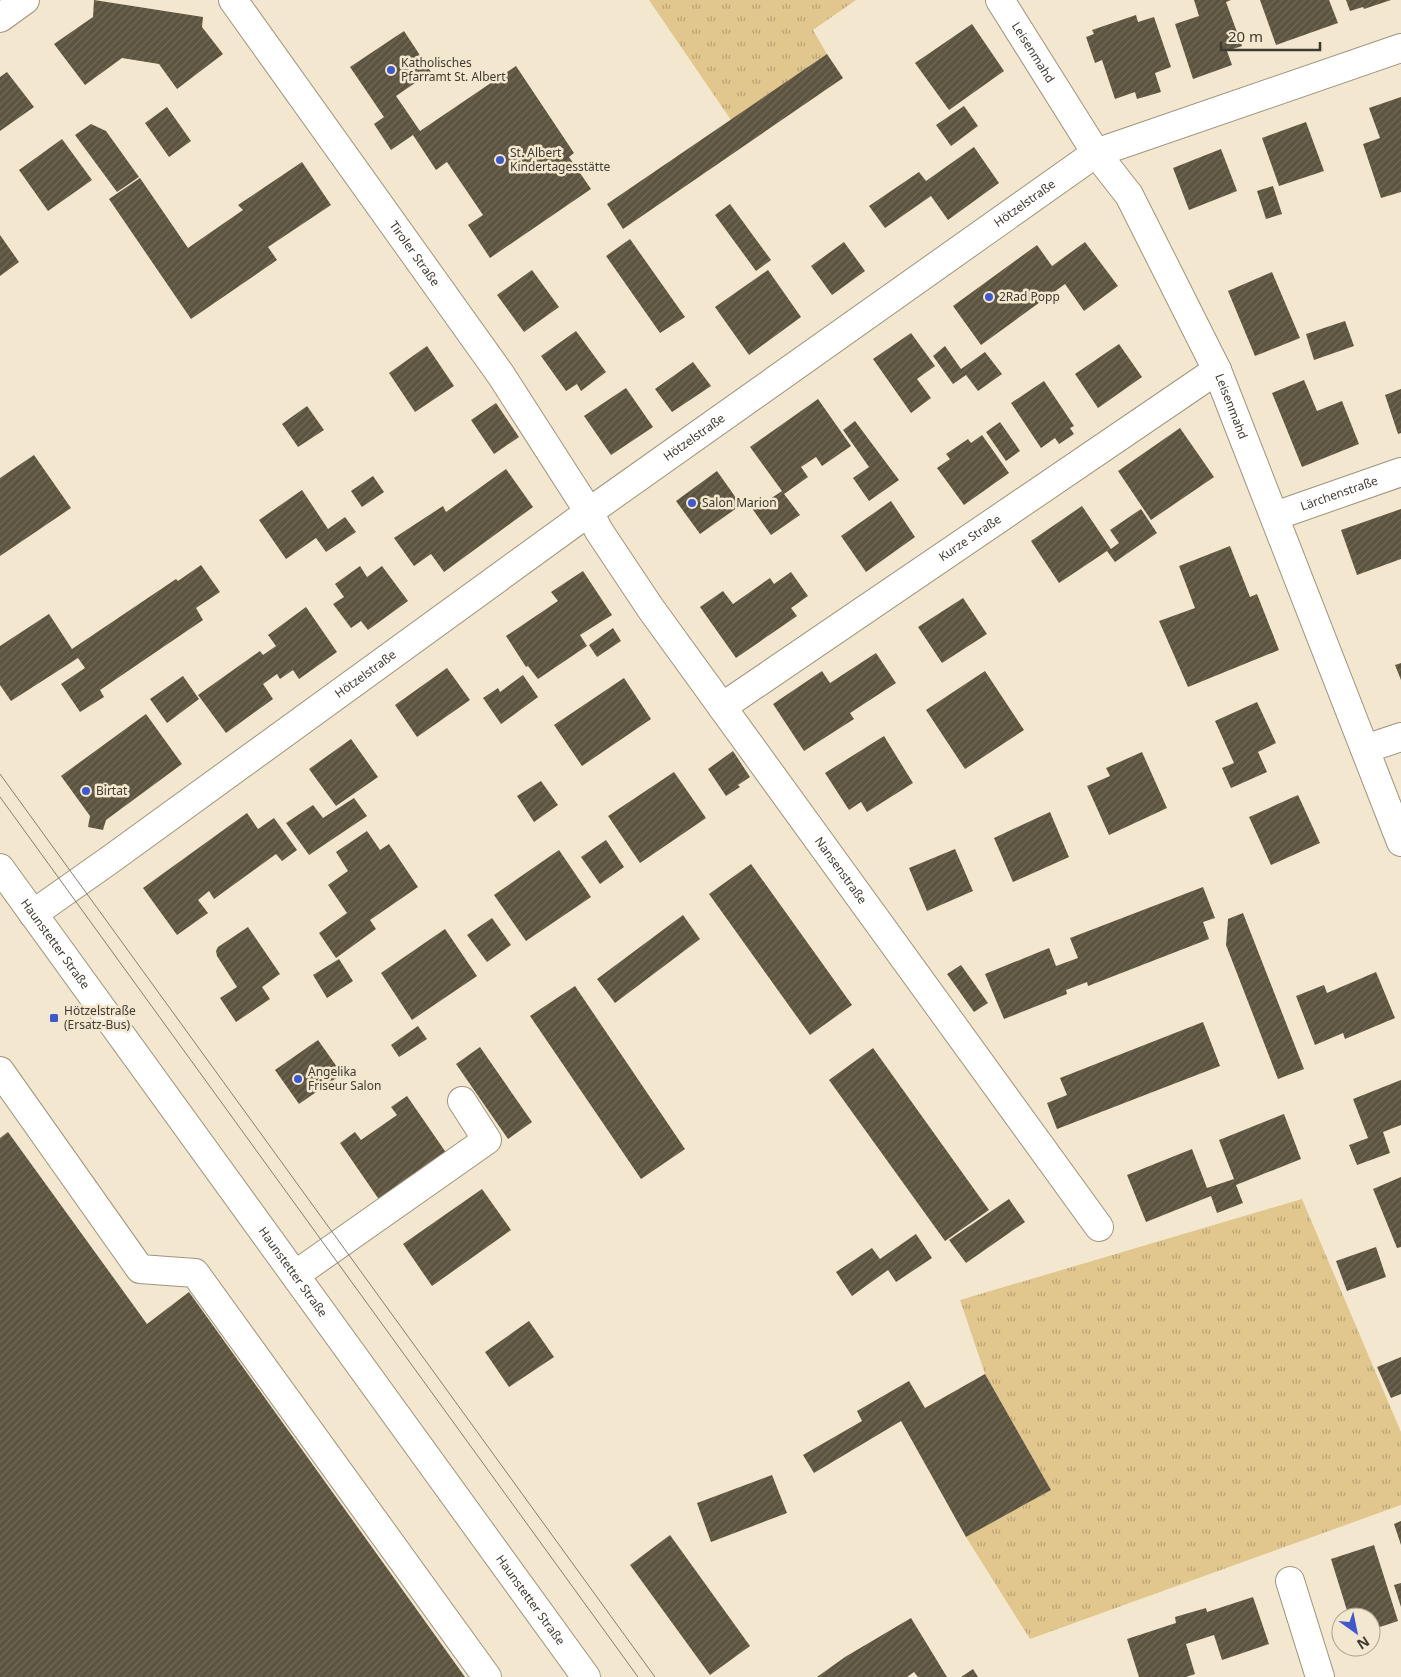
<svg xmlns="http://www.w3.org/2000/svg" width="1401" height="1677" viewBox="0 0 1401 1677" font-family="'Noto Sans',sans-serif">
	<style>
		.grass { fill: url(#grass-tufts) }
		.building { fill: url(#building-hatch) }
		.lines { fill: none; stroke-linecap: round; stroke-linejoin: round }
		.minor-casing { stroke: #9e947d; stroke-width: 30 }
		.major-casing { stroke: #9e947d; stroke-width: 30 }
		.minor { stroke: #fff; stroke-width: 28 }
		.major { stroke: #fff; stroke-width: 28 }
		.tram { stroke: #867e6f; stroke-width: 1 }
		.poi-dot { fill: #3f58cb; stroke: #f3e8cf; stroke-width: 2 }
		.labels { text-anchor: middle; stroke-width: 5; stroke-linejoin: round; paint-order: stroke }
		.street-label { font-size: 12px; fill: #3f3a31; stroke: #f3e8cf }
		.poi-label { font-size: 12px; fill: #3f3a31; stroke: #f3e8cf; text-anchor: start }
	</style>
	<defs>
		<pattern id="grass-tufts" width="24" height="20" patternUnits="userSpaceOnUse" patternTransform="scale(1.25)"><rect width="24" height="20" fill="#e1c78d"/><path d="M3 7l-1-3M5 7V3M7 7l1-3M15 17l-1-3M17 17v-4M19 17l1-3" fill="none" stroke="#b8a374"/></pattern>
		<pattern id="building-hatch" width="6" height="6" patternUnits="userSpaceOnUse" patternTransform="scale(1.25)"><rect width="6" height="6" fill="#5d543f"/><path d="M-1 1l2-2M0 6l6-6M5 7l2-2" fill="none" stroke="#726a59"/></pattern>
	</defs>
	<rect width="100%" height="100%" fill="#f3e8cf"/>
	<!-- grass -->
	<g class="grass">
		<polygon points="649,0 856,0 813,30 827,54 731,120"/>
		<polygon points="1302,1199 1401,1432 1401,1505 1030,1639 966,1537 1051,1490 985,1374 960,1300"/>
	</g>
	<!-- building -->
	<g class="building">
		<polygon points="94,0 203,17 202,27 223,54 177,89 159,64 122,58 85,85 54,44 93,17"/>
		<polygon points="1194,0 1231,0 1226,2 1242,46 1227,51 1232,65 1193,79 1175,24 1199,16"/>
		<polygon points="1260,0 1329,0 1338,23 1276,45"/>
		<polygon points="1346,0 1391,0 1364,9 1363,7 1350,11"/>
		<polygon points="1136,15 1138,22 1154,17 1171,67 1155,73 1161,92 1137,99 1135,92 1115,99 1102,60 1095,63 1086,37 1094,34 1092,30"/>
		<polygon points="972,24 1004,71 949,110 915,63"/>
		<polygon points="404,31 431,72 396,96 420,131 516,66 574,153 569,157 591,189 490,258 468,225 483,215 447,162 436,170 413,135 391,150 374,124 384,117 350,67"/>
		<polygon points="827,54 843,78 623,229 607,204"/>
		<polygon points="7,72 34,107 0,131 0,77"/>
		<polygon points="1401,97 1401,192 1381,198 1363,144 1380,138 1369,108"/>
		<polygon points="964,106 978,126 951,146 936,125"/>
		<polygon points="167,107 191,141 169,157 145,123"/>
		<polygon points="1306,122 1324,171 1279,186 1262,138"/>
		<polygon points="91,124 106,131 139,177 117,192 75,135"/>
		<polygon points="62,139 92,180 48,211 19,170"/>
		<polygon points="974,147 999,183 948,220 931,196 885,228 869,206 919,172 926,181"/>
		<polygon points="1221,149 1237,191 1189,210 1173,168"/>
		<polygon points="302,162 331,205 268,247 277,260 191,319 109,199 140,178 188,248 243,210 238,205"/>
		<polygon points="1273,186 1282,214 1266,219 1257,191"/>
		<polygon points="730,204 771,260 756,271 715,215"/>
		<polygon points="0,235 19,262 0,276"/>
		<polygon points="630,239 685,317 660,333 606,256"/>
		<polygon points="844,242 865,271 832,295 811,266"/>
		<polygon points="1085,242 1118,286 1084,311 1065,284 981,345 953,306 1037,245 1052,266"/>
		<polygon points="532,270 559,307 524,332 497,295"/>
		<polygon points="768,270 801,317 749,355 715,307"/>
		<polygon points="1272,272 1300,338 1255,356 1228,291"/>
		<polygon points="1345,321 1354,346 1314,360 1306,334"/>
		<polygon points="576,331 606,372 581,391 577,384 566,391 541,356"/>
		<polygon points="911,333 935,366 917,379 931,398 911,413 873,359"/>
		<polygon points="1119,344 1142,377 1098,408 1075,374"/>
		<polygon points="427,346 454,386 415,412 389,373"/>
		<polygon points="945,346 961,369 985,352 1002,374 978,391 966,375 953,384 933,356"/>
		<polygon points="693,362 711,386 672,412 655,389"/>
		<polygon points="1304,380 1317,411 1342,401 1359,444 1302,467 1272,393"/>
		<polygon points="1044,381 1074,426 1070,428 1074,434 1059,444 1055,438 1041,448 1011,403"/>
		<polygon points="626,388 653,427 611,455 584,416"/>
		<polygon points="1401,389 1401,433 1398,434 1385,395"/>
		<polygon points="818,399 851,446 822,466 816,457 801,467 808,477 784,494 800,515 771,535 751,507 765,498 767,501 782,491 750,447"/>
		<polygon points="496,403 519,437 494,454 471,420"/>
		<polygon points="307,406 324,430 298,447 282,424"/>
		<polygon points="855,421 899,480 869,501 853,478 869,467 843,430"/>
		<polygon points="1000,422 1020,451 1006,461 986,432"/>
		<polygon points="1180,428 1214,477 1151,520 1118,471"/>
		<polygon points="982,435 1009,473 964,505 937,468 950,459 946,454 968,439 971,443"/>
		<polygon points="34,455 71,508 0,556 0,478"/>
		<polygon points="506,469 533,507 444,572 431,554 414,566 394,538 443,506 446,512"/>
		<polygon points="717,471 741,505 700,534 676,501"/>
		<polygon points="373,476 384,492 362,507 351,491"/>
		<polygon points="302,490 328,529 345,517 356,532 326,552 316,538 286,559 259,520"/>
		<polygon points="891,501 915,537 866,572 841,536"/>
		<polygon points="1082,506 1111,549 1119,543 1110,530 1141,509 1157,533 1115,562 1107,551 1059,583 1031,541"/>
		<polygon points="1401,509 1401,559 1357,575 1341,530"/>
		<polygon points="1230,546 1250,597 1257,594 1279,650 1188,687 1159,621 1195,608 1179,566"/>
		<polygon points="201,565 220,592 196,608 203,620 100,690 104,697 80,712 61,684 85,668 78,658 11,701 0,685 0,646 49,614 72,649 176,579 178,581"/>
		<polygon points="360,566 367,577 382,566 408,601 368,630 361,621 351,628 333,604 344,597 335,584"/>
		<polygon points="583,571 612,615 580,635 587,646 538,679 528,666 526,667 506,636 558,601 551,592"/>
		<polygon points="791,572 808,596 791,608 797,616 736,658 700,607 723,591 733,604 770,578 774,584"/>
		<polygon points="963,598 987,634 942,663 918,627"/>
		<polygon points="306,607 337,652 299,679 293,670 280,679 277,674 263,684 273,699 226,733 198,695 260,651 263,655 276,646 268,635"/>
		<polygon points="613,628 621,641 597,657 589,645"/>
		<polygon points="876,653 896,683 850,713 854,719 804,751 773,704 822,671 830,683"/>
		<polygon points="1401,663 1401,680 1395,665"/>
		<polygon points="447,668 470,700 417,737 395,705"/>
		<polygon points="985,671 1024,730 965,769 926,710"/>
		<polygon points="523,675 538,697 501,724 483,698 498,688 500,692"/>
		<polygon points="183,676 199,699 167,723 150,699"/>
		<polygon points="624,678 651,719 582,766 554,725"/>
		<polygon points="1257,702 1276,743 1258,752 1267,772 1231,788 1222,768 1234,763 1215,721"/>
		<polygon points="146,714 182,764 106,820 103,830 88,827 90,816 61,776"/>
		<polygon points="884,736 913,783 867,812 861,802 849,810 825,773"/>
		<polygon points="351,739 378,777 336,806 309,769"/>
		<polygon points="733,751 750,777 738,785 740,787 726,796 708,769"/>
		<polygon points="1142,752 1167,808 1109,835 1087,786 1110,776 1106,768"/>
		<polygon points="674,772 706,818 640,863 608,816"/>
		<polygon points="541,781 558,805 534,822 517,796"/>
		<polygon points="1298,795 1320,843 1271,865 1249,817"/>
		<polygon points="354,798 367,816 309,855 286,823 313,805 323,818"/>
		<polygon points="1050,812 1069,857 1013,882 994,838"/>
		<polygon points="247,813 258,829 274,818 297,850 282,861 276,854 214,899 209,891 198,900 208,913 177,935 143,888"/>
		<polygon points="367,831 380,850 389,844 418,887 370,920 376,929 336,958 319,933 347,913 328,885 348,871 336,852"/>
		<polygon points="606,840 624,867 600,884 581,857"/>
		<polygon points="955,849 973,891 927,911 909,868"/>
		<polygon points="559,850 591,897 526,941 494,895"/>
		<polygon points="751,864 852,1005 810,1035 709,894"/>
		<polygon points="1203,887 1215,918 1203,922 1209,939 1088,986 1087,982 1066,990 1067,994 1004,1019 985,974 1049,948 1056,966 1078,958 1070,938"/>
		<polygon points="1243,913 1304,1069 1278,1079 1226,945 1228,919"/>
		<polygon points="683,915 700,939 615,1003 597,979"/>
		<polygon points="492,918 511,945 487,962 467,935"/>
		<polygon points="248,927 280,974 262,987 270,999 236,1022 220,998 237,987 217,956 216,951 218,947"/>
		<polygon points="445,929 477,976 412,1020 381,973"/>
		<polygon points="339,959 353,981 327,998 313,975"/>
		<polygon points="961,965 988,1003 974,1012 947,974"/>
		<polygon points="1376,972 1395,1018 1345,1039 1343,1033 1315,1045 1296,996 1324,985 1327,993"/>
		<polygon points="575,986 685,1149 641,1179 530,1016"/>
		<polygon points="1203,1022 1220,1066 1057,1129 1047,1103 1067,1095 1060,1078"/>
		<polygon points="418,1026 427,1039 399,1057 391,1045"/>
		<polygon points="318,1040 342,1074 299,1104 275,1070"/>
		<polygon points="480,1047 532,1122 508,1139 456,1064"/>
		<polygon points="873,1048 989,1210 945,1241 829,1080"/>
		<polygon points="1401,1080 1401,1125 1383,1132 1390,1153 1357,1165 1349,1145 1368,1138 1353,1099"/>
		<polygon points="407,1096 447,1154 380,1201 340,1143 355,1132 361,1140 397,1115 391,1107"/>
		<polygon points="1284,1114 1301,1159 1236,1185 1243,1203 1217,1213 1211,1196 1146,1222 1127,1175 1192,1149 1207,1188 1234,1179 1219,1140"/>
		<polygon points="8,1132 147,1324 189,1292 465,1677 0,1677 0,1138"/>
		<polygon points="1401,1177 1401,1247 1397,1248 1373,1189"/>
		<polygon points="482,1189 511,1230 432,1286 403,1244"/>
		<polygon points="1009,1199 1025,1222 966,1263 949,1240"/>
		<polygon points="916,1234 932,1258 896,1282 888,1270 852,1296 836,1272 872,1248 880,1259"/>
		<polygon points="1376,1247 1386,1277 1347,1291 1336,1261"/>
		<polygon points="529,1321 554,1357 509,1387 485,1352"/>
		<polygon points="1401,1357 1401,1394 1391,1398 1377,1367"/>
		<polygon points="985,1374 1051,1490 966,1537 901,1421 814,1473 803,1455 862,1421 857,1411 909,1381 925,1408"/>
		<polygon points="772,1475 787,1513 711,1542 697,1503"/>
		<polygon points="1401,1521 1401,1545 1394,1524"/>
		<polygon points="670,1535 750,1646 710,1675 630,1565"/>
		<polygon points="1374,1545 1398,1621 1371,1630 1371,1617 1349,1617 1331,1559"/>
		<polygon points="1401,1583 1401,1607 1394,1585"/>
		<polygon points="1253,1597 1269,1644 1222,1660 1214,1635 1186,1644 1195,1674 1186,1677 1139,1677 1127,1639 1176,1623 1175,1617 1206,1608 1207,1612"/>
		<polygon points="911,1618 947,1677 918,1677 914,1672 907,1677 817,1677 845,1657"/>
		<polygon points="973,1669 978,1677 961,1677"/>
	</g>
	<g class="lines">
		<!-- minor casing -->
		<g class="minor-casing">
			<g id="minor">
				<path id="s1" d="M233 0 501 375 589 512 599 531 651 609 1099 1227"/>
				<path id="s2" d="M1000 0 1096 153 1129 195 1217 370 1401 842"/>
				<polyline points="0,18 25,0"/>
				<path id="s3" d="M1275 516 1401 472"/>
				<path id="s4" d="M722 707 1217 370"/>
				<polyline points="1365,749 1401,737"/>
				<path id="s5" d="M33 914 111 859 589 512 1096 153 1401 48"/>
				<polyline points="0,1071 140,1269 195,1273 487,1677"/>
				<polyline points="295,1275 487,1140 462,1101"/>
				<polyline points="1290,1581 1320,1677"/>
			</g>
		</g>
		<!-- major casing -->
		<g class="major-casing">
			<g id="major">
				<path id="s6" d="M0 868 586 1677"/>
			</g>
		</g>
		<!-- minor -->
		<use href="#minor" class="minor"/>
		<!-- major -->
		<use href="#major" class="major"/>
		<!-- tram -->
		<g class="tram">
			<polyline points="0,774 655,1677"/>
			<polyline points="0,797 638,1677"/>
		</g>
	</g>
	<!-- markers -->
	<g class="poi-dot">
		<circle cx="391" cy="70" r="5"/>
		<circle cx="500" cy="160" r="5"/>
		<circle cx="989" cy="297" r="5"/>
		<circle cx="692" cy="503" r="5"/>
		<circle cx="86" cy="791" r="5"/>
		<rect x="49" y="1013" width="10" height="10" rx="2.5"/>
		<circle cx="298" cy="1079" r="5"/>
	</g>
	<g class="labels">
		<!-- street labels -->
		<g class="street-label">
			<text dy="4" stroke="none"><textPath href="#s2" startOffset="62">Leisenmahd</textPath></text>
			<text dy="4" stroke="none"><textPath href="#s5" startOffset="1220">Hötzelstraße</textPath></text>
			<text dy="4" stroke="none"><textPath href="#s1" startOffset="312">Tiroler Straße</textPath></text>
			<text dy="4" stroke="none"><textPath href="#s2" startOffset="469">Leisenmahd</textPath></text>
			<text dy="4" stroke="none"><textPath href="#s5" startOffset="815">Hötzelstraße</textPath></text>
			<text dy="4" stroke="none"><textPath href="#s3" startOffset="68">Lärchenstraße</textPath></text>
			<text dy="4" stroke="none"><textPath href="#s4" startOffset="300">Kurze Straße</textPath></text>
			<text dy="4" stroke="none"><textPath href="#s5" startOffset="410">Hötzelstraße</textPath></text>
			<text dy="4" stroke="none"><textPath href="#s1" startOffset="1062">Nansenstraße</textPath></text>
			<text dy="4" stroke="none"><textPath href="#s6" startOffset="94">Haunstetter Straße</textPath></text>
			<text dy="4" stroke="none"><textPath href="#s6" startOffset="499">Haunstetter Straße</textPath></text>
			<text dy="4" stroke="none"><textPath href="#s6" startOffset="904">Haunstetter Straße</textPath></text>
		</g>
		<!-- poi labels -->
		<g class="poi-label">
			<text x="401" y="67">Katholisches<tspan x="401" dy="14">Pfarramt St. Albert</tspan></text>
			<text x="510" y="157">St. Albert<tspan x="510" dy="14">Kindertagesstätte</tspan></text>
			<text x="999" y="301">2Rad Popp</text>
			<text x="702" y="507">Salon Marion</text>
			<text x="96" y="795">Birtat</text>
			<text x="64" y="1015">Hötzelstraße<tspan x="64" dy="14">(Ersatz-Bus)</tspan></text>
			<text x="308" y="1076">Angelika<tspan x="308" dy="14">Friseur Salon</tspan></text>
		</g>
	</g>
	<!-- north arrow -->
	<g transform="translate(1356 1632) rotate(147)"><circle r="24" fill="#f3e8cf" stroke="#aba290"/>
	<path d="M0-4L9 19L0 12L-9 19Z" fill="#3f58cb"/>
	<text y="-8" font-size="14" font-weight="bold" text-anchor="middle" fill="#3f3a31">N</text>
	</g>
	<!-- scale -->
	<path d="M1221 42v8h99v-8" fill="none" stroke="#3f3a31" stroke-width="2.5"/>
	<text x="1228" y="42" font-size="15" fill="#3f3a31" stroke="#f3e8cf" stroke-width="4" paint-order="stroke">20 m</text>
</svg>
